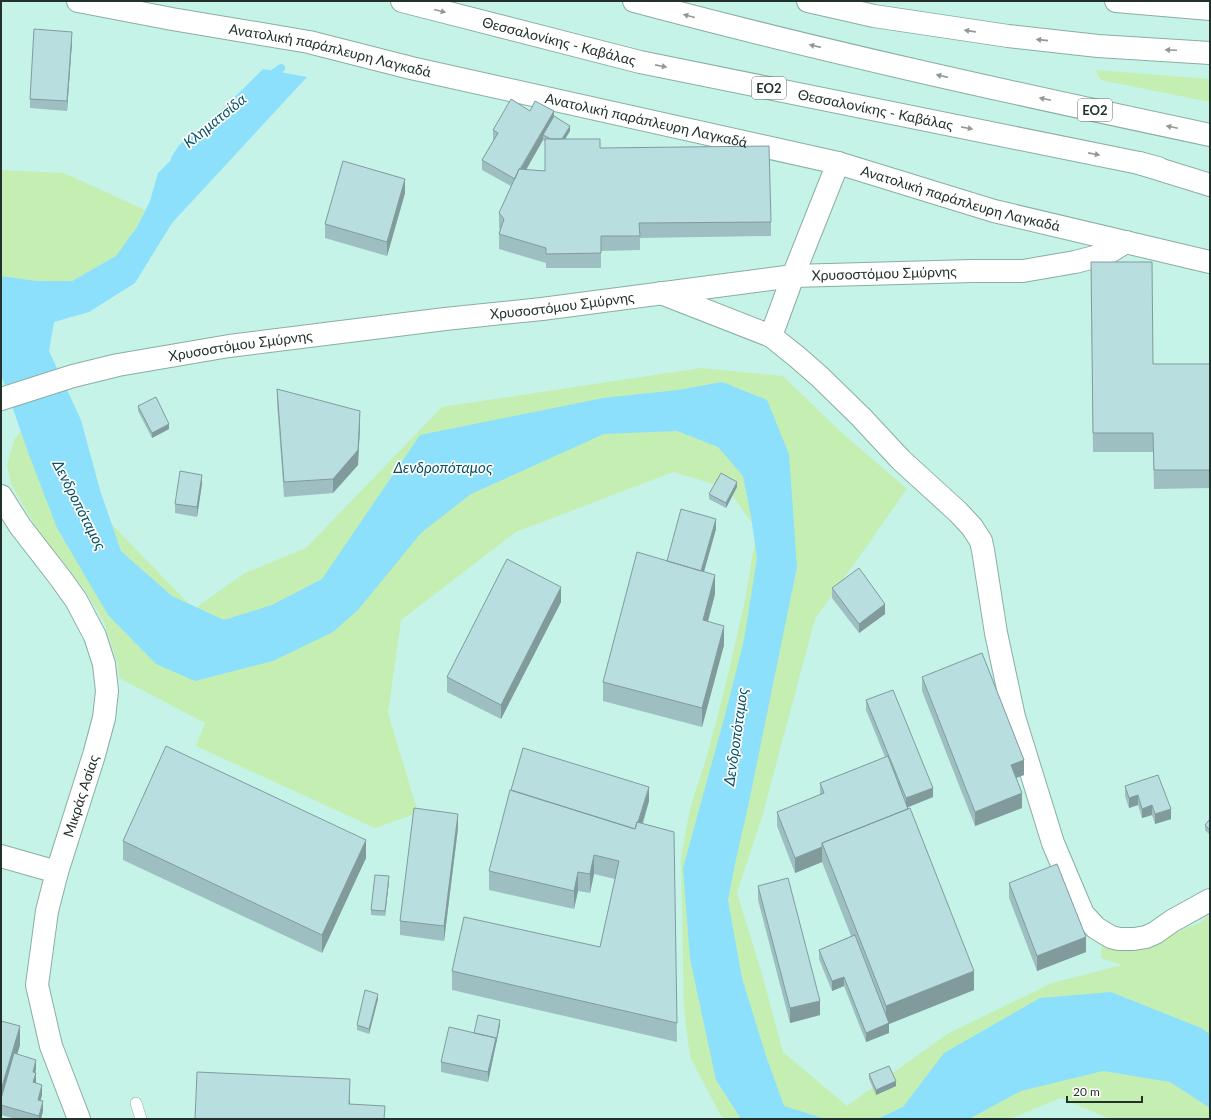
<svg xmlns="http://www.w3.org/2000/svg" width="1211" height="1120" font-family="Lato,sans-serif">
<rect width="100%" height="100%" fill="#d8fdf4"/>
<!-- built -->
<path fill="#c5f3e8" d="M1,1H1210V1119H1Z"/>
<!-- green -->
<path fill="#c5eeb3" d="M1095,70L1210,79V102L1101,80Z
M1,170L64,173L145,210L137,227L116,256L72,281H37L1,276Z
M701,368L783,376L839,430L907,489L815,619L762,817L737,893L762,974L783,1052L847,1106L947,1034L1052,983L1122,965L1101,958L1102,943L1148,944L1199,923L1210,915V1119H1110L1061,1098L1010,1119H726L721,1116L690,1057L684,1009L681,858L690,808L707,756L726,683L744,605L757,530L727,488L673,472L516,532L401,620L388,713L418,813L375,828L196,746L205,723L119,678L118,665L104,622L83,587L41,536L11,484L7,465L14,440L21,431L194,609L245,573L306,548L442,407Z"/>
<!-- water -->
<path fill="#8ce0fc" d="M263,69L307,77L172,223L135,283L89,312L54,322L49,351L81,420L100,490L121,551L172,596L224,620L272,605L322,579L420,435L603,398L678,390L722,382L767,400L789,454L797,567L749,802L735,864L728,900L742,978L766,1056L784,1106L826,1119H741L716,1080L690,959L683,868L725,715L744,640L757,558L751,516L743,476L718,447L677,431L604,434L471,494L421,533L358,610L333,632L273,661L195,681L156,664L108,615L57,528L29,455L1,374V276L37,281H72L116,256L137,227L150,201L158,173Z
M1111,992L1201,1028L1210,1034V1108L1170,1082L1103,1071L1021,1091L969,1119H877L903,1107L944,1053L1040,998Z"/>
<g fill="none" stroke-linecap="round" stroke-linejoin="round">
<!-- stream -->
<path stroke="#8ce0fc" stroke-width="8" d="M268,78L281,68
M175,159L182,148L198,134"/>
<defs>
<path id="service" d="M136,1103L141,1119"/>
<g id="minor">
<path d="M661,293L771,336L796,356L819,376L861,417L901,460L958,512L972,527L981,541L983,550L996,633L1014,717L1053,843L1083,914L1096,928L1111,937L1119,939H1134L1146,937L1155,933L1172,921L1210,900"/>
<path d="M771,336L793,276L838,163"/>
<path id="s1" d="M1,399L73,376L118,365L229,346L445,319L542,309L793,276L972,271H1023L1075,262L1106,254L1126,242"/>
<path d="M1,496L20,526L61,579L76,600L95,636L104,664L107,691L104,718L94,755L57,872L47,911L37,985L51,1046L79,1119"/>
<path d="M1,856L57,872"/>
</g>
<g id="tertiary">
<path id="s2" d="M78,1L172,19L309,42L411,68L838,163L994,211L1210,262"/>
<path d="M1116,1L1210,9"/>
</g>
<g id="trunk">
<path id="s3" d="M402,1L640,62L1139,163L1158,168"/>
<path d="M634,1C824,52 1017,94 1210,135"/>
</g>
<path id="motorway" d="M808,1L874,16L1008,36L1098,46L1210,53
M1139,163L1210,185"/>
</defs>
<!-- service casing -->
<use href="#service" stroke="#8aada4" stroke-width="12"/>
<!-- minor casing -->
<use href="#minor" stroke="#8aada4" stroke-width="24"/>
<!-- tertiary casing -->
<use href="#tertiary" stroke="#8aada4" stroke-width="24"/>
<!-- trunk casing -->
<use href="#trunk" stroke="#8aada4" stroke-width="24"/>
<!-- motorway casing -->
<use href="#motorway" stroke="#8aada4" stroke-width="24"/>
<!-- service -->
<use href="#service" stroke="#fff" stroke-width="11"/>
<!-- minor -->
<use href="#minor" stroke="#fff" stroke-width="22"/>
<!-- tertiary -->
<use href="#tertiary" stroke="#fff" stroke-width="22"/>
<!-- trunk -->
<use href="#trunk" stroke="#fff" stroke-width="22"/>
<!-- motorway -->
<use href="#motorway" stroke="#fff" stroke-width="22"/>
</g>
<!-- wall -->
<path fill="#9ebfc1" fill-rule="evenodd" d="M72,42L67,111L30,108V99Z
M554,116L570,131L565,139L600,148L771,222V236L640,238V250L601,251V268H546V263L499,249V234L500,229L499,228V213L511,186L482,170V160L493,141V130ZM543,140L545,141V171L526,170Z
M405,193L387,256L325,238V224Z
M1091,262L1153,364H1210V488L1154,489L1153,452H1093Z
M277,389L360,426L358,465L333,493L284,497L277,403Z
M138,406L169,429L152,438L138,411Z
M202,484L197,517L175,513V504Z
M737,487L726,508L709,499V494Z
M716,529L704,572L715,594L708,622L724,645L702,727L603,701V682L667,561Z
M832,588L885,614L859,633L832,598Z
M561,602L501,719L447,692V677Z
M922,677L1024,775L1016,778L1022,808L975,826L922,691Z
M866,700L933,797L908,807L974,990L889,1024V1033L866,1042L844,986L832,991L819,959V950L851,936L822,862L795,873L777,826V812L820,795V783L885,757L866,710Z
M1125,786L1171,819L1155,824L1152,815L1142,818L1138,805L1129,808L1125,796Z
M649,801L643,824L674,832L677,1042L452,990V971L600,947L615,879L594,874L590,893L578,891L574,909L489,890V871Z
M1210,819V835L1205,830V825Z
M458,828L444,941L400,935V921Z
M123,841L366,858L322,953L123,860Z
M389,881L385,916L371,915V910Z
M1009,883L1086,952L1037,971L1009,898Z
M758,886L820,1015L790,1023L758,900Z
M378,999L369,1034L357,1030V1025Z
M1,1021L20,1045L17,1054L36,1069L35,1073L36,1083L42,1095L40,1100L43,1111L41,1119H16L1,1115Z
M500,1025L488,1082L441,1072V1062L474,1033Z
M869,1074L896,1086L876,1095L869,1079Z"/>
<!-- shaded-wall -->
<path fill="#819b9d" d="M72,32V42L67,111V101Z
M554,111V121L543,135V140L515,189V179Z
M570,126V131L559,149V144Z
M405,179V193L387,256V242Z
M360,411V426L358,465L333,493V479Z
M169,424V429L152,438V433Z
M202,475V484L197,517V507Z
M737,482V487L726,508V503Z
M716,519V529L699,589V579Z
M715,575V594L703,639V620Z
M561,587V602L501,719V705Z
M885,604V614L859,633V624Z
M724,626V645L702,727V708Z
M1024,760V775L1011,780V765Z
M649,787V801L635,847V833Z
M933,788V797L906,808V798Z
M1022,793V808L975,826V812Z
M1138,795V805L1129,808V798Z
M1152,805V815L1142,818V809Z
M1171,809V819L1155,824V814Z
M458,814V828L444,941V926Z
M366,840V858L322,953V935Z
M822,847V862L795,873V858Z
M594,855V874L590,893V874Z
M578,872V891L574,909V891Z
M389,876V881L385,916V911Z
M1086,937V952L1037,971V956Z
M974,971V990L889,1024V1033L866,1042V1033L886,1024V1006Z
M844,977V986L832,991V981Z
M378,994V999L369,1034V1029Z
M820,1001V1015L790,1023V1008Z
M500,1020V1025L488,1082V1072L496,1038Z
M20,1026V1045L2,1105H1V1090Z
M36,1060V1069L33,1082V1072Z
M36,1073V1083L33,1082Z
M350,1079V1098L349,1119V1104Z
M896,1081V1086L876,1095V1090Z
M42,1085V1095L38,1110V1100Z
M43,1101V1111L41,1119H39V1116Z"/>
<!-- building -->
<path fill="#b8dee0" stroke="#819b9d" d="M34,29L72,32L67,101L30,99Z
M511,99L530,111L535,101L554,111L520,169H519L515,179L482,160L498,133L493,130Z
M554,116L570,126L562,139H551L543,135Z
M545,139H600V148L769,146L771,222L639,223L640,236H601V253L546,254V248L499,234L504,219L499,213L519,169L545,171Z
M343,161L405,179L387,242L325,224Z
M1091,262H1152L1153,364H1210V470H1154L1153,433H1093Z
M277,389L360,411L358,450L333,479L284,482Z
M156,397L169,424L152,433L138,406Z
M180,471L202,475L197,507L175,504Z
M721,473L737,482L726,503L709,494Z
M681,509L716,519L701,571L667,561Z
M637,552L715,575L703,620L724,626L702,708L603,682Z
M507,559L561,587L501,705L447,677Z
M859,568L885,604L859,624L832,588Z
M982,653L1024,760L1011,765L1022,793L975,812L922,677Z
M893,690L933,788L906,798L866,700Z
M166,746L366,840L322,935L123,841Z
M523,748L649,787L638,822H637L635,829L511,790Z
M888,756L908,809L822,843V847L795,858L777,812L824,793L820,783Z
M1158,775L1171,809L1155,814L1152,805L1142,809L1138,795L1129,798L1125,786Z
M510,790L635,829L637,822L674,832L677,1023L452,971L464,917L600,947L619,861L594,855L590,874L578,872L574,891L489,871Z
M414,808L458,814L444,926L400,921Z
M910,808L974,971L886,1006L822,843Z
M1210,819V830L1205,825Z
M1057,864L1086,937L1037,956L1009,883Z
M375,875L389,876L385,911L371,910Z
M788,878L820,1001L790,1008L758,886Z
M855,935L889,1023L866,1033L844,977L832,981L819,950Z
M365,990L378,994L369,1029L357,1025Z
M478,1015L500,1020L496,1042V1038L474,1033Z
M1,1021L20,1026L1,1090Z
M449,1027L496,1038L488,1072L441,1062Z
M14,1053L36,1060L33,1072L36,1073L33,1082L42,1085L38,1100L43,1101L39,1116L1,1105V1099Z
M889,1066L896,1081L876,1090L869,1074Z
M197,1072L350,1079L349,1104L385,1106L384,1119H195Z"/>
<!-- one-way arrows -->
<defs><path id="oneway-solid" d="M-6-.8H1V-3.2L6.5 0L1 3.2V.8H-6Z"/></defs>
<g fill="#919896">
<use href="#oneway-solid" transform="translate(440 11) rotate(14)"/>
<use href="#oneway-solid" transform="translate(689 16) rotate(-165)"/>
<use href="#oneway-solid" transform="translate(970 31) rotate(-172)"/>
<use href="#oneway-solid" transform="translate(1042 40) rotate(-174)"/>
<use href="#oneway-solid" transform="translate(815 46) rotate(-167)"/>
<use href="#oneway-solid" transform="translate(1171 50) rotate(-177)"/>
<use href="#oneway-solid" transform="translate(661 66) rotate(11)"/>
<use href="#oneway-solid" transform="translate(942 76) rotate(-167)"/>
<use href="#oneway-solid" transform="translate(1045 99) rotate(-168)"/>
<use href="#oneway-solid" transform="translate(1172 127) rotate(-168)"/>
<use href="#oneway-solid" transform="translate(967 128) rotate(11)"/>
<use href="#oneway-solid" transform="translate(1094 154) rotate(11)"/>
</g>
<g text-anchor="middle" stroke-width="3.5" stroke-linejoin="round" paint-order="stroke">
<!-- shield labels -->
<g fill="#fff" stroke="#656f6c" stroke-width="1">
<rect x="752" y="77" width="34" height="22" rx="3"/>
<rect x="1078" y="99" width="34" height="22" rx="3"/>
</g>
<g font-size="13" font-weight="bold" fill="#23312d">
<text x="769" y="93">ΕΟ2</text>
<text x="1095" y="115">ΕΟ2</text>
</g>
<!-- street labels -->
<g font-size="14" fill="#23312d" stroke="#fff">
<text dy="5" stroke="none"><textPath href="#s3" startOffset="162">Θεσσαλονίκης - Καβάλας</textPath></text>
<text dy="5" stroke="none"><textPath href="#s2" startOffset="257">Ανατολική παράπλευρη Λαγκαδά</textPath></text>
<text dy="5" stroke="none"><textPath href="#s3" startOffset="486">Θεσσαλονίκης - Καβάλας</textPath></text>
<text dy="5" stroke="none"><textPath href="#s2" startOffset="581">Ανατολική παράπλευρη Λαγκαδά</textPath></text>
<text dy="5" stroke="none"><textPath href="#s2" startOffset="905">Ανατολική παράπλευρη Λαγκαδά</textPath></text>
<text dy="5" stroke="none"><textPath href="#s1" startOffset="894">Χρυσοστόμου Σμύρνης</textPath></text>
<text dy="5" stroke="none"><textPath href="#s1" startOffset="570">Χρυσοστόμου Σμύρνης</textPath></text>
<text dy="5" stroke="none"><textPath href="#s1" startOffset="246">Χρυσοστόμου Σμύρνης</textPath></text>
<text transform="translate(81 796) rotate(-72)" y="5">Μικράς Ασίας</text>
</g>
<!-- water labels -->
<g font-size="15" font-style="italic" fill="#065164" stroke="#fff">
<text transform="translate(215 121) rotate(-39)" y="5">Κληματσίδα</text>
<text x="443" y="473">Δενδροπόταμος</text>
<text transform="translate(79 505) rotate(63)" y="5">Δενδροπόταμος</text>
<text transform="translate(736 737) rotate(-82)" y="5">Δενδροπόταμος</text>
</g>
</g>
<!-- border -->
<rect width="1211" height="1120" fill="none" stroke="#23312d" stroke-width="4"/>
<!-- scale -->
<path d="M1067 1096v6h75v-6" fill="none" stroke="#23312d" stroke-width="2"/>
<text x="1073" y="1096" font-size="12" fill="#23312d" stroke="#ffffff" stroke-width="3" paint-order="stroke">20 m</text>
</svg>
